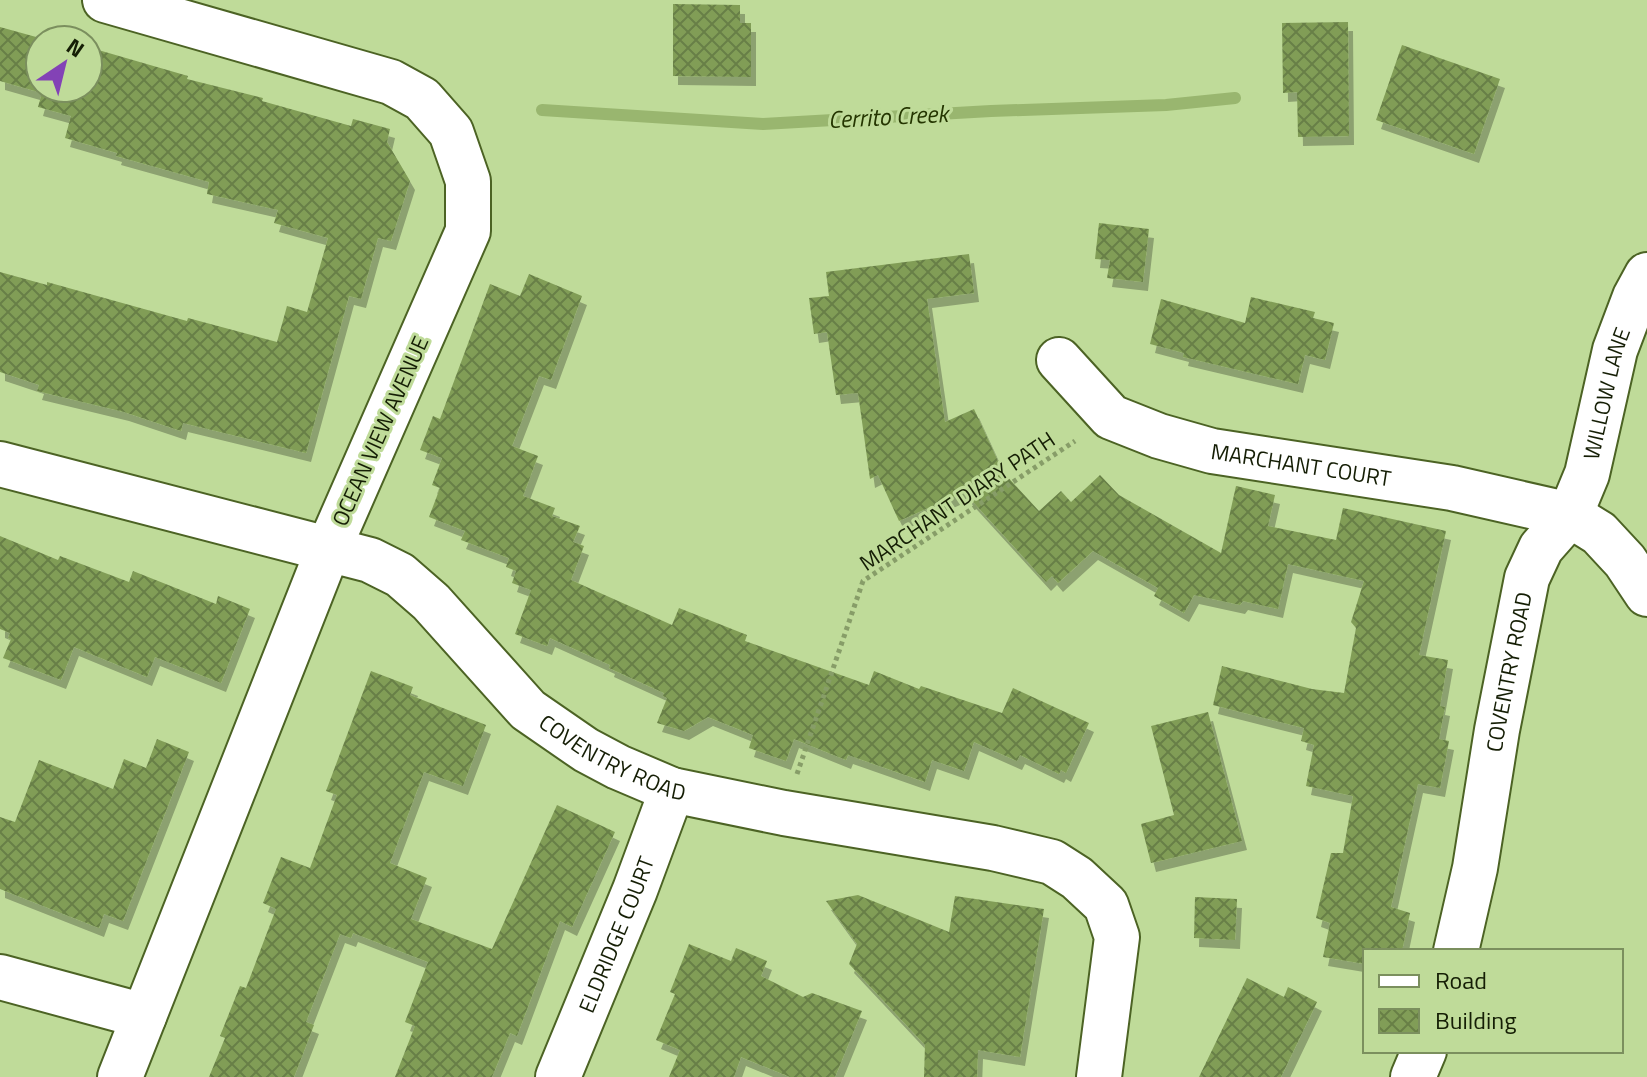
<svg xmlns="http://www.w3.org/2000/svg" width="1647" height="1077" font-family="'Titillium Web',sans-serif">
<defs>
<pattern id="building-cross-hatch" width="8" height="8" patternUnits="userSpaceOnUse" patternTransform="scale(2)"><rect width="8" height="8" fill="#819d57"/><path d="M0 0l8 8M0 8l8-8" fill="none" stroke="#687f46"/></pattern>
<filter id="shadow"><feDropShadow dx="5" dy="9" stdDeviation="0" flood-color="#0004"/></filter>
</defs>
<rect width="100%" height="100%" fill="#bfdb99"/>
<g fill="none" stroke-linecap="round" stroke-linejoin="round">
<!-- stream -->
<path stroke="#99b66f" stroke-width="12" d="M542,110L763,124L991,111L1166,105L1235,98"/>
</g>
<!-- building -->
<path fill="url(#building-cross-hatch)" filter="url(#shadow)" d="M673,4L740,5V23H751V77L673,76Z
M1348,22L1349,136L1298,137L1297,92L1283,93L1282,23Z
M0,27L47,40H40V88H88V47L188,76L187,79L263,98L262,101L351,126L353,119L390,129L387,142L410,181L391,241L378,238L361,299L349,296L306,453L183,423L181,431L124,412L37,391L39,385L0,372V272L47,285V282L187,321L188,318L277,342L287,306L307,312L328,238L274,223L278,210L207,194L209,182L116,156L117,153L65,138L71,116L38,107L42,93L0,81Z
M1402,45L1500,79L1474,154L1376,120Z
M1099,223L1149,229L1143,282L1107,278L1110,260L1095,259Z
M969,254L974,293L927,299L945,422L974,409L1003,472L1039,511L1061,491L1071,502L1100,475L1119,495L1221,553L1236,486L1275,495L1268,526L1336,540L1343,508L1446,531L1419,655L1448,660L1440,706L1445,707L1439,739L1449,741L1440,788L1418,784L1391,907L1410,913L1402,951H1365V964L1323,957L1330,923L1316,918L1331,853H1343L1353,796L1306,786L1314,745L1301,741L1304,728L1213,705L1222,666L1312,689L1344,693L1356,628L1351,622L1364,581L1288,564L1278,609L1243,601L1240,605L1194,595L1184,613L1154,596L1158,588L1093,551L1058,583L1052,576L1046,582L964,492L899,521L878,475L870,479L858,393L836,395L827,332L814,334L809,298L829,296L826,272Z
M529,274L582,296L551,380L539,376L512,446L538,456L523,496L555,508L552,516L580,526L573,542L584,546L571,580L672,625L679,608L747,635L745,641L869,685L874,671L919,689L921,686L1002,713L1013,688L1089,723L1066,773L1061,770L1059,774L1020,755L1017,761L974,742L964,771L932,760L925,782L848,755L846,760L794,739L786,761L749,748L753,735L708,717L684,731L657,723L667,698L663,696L664,693L609,668L610,665L550,638L547,646L515,634L531,590L512,583L516,571L506,567L509,558L461,540L465,531L429,517L440,488L432,485L442,458L420,450L433,416L440,419L490,284L520,296Z
M1251,297L1315,312L1313,318L1334,323L1325,360L1305,355L1298,384L1183,357L1184,353L1150,344L1161,299L1245,323Z
M0,536L58,560L60,556L129,582L133,571L216,604L218,596L250,609L221,683L155,657L147,677L74,647L61,680L3,658L11,639L8,638L10,633L0,629Z
M371,671L413,687L410,695L486,725L463,786L424,772L390,863L427,878L411,919L492,949L557,805L615,832L572,927L560,921L517,1036L510,1033L492,1077H395L415,1026L405,1022L428,962L353,933L351,938L340,934L306,1022L314,1025L294,1077H209L225,1038L220,1036L240,986L246,988L276,909L263,903L281,857L310,868L337,795L326,791Z
M1208,712L1242,841L1151,863L1141,824L1174,815L1151,726Z
M157,739L189,752L123,921L104,914L99,928L0,889V817L15,822L39,760L113,789L124,759L146,768Z
M858,895L949,932L955,896L1044,909L1020,1057L978,1050L977,1077H924L925,1045L849,964L857,944L826,901Z
M1195,897L1237,899L1235,940L1194,938Z
M689,944L731,961L736,948L767,961L761,976L803,997L812,993L862,1011L835,1077H790L741,1057L734,1077H669L680,1050L656,1040L675,994L670,992Z
M1247,978L1284,997L1288,987L1317,1002L1281,1077H1199Z"/>
<g fill="none" stroke-linecap="round" stroke-linejoin="round">
<defs>
<g id="minor">
<path d="M105,0L391,82L422,99L451,132L468,181V231L328,550L120,1077"/>
<path id="s1" d="M1059,360L1111,417L1159,436L1212,451L1452,488L1570,515L1599,533L1625,561L1647,594"/>
<path id="s2" d="M0,464L370,560L400,575L431,602L528,710L586,750L618,767L672,790L784,813L993,848L1052,862L1077,878L1106,905L1117,937L1099,1077"/>
<path id="s3" d="M1456,951L1475,868L1497,730L1527,578L1541,548L1570,515L1587,474L1615,350L1635,297L1647,275"/>
<path d="M0,977L144,1016"/>
<path id="s4" d="M558,1077L635,890L672,790"/>
<path d="M1413,1077L1424,1051"/>
</g>
</defs>
<!-- minor casing -->
<use href="#minor" stroke="#4c6324" stroke-width="48"/>
<!-- path -->
<path stroke="#879d68" stroke-width="5" stroke-dasharray="4 4" stroke-linecap="butt" d="M797,774L863,581L1075,441"/>
<!-- minor -->
<use href="#minor" stroke="#fff" stroke-width="44"/>
</g>
<g text-anchor="middle" stroke-width="6" stroke-linejoin="round" paint-order="stroke">
<!-- street labels -->
<g font-size="22" fill="#151e05" stroke="#bfdb99">
<text dy="8" stroke="none"><textPath href="#s3" startOffset="584">WILLOW LANE</textPath></text>
<text transform="translate(380 431) rotate(-66)" y="8">OCEAN VIEW AVENUE</text>
<text dy="8" stroke="none"><textPath href="#s1" startOffset="274">MARCHANT COURT</textPath></text>
<text transform="translate(957 501) rotate(-34)" y="8">MARCHANT DIARY PATH</text>
<text dy="8" stroke="none"><textPath href="#s3" startOffset="284">COVENTRY ROAD</textPath></text>
<text dy="8" stroke="none"><textPath href="#s2" startOffset="700">COVENTRY ROAD</textPath></text>
<text dy="8" stroke="none"><textPath href="#s4" startOffset="154">ELDRIDGE COURT</textPath></text>
</g>
<!-- water labels -->
<g font-size="24" font-style="italic" fill="#243500" stroke="#bfdb99">
<text transform="translate(888 117) rotate(-3)" y="8">Cerrito Creek</text>
</g>
</g>
<!-- legend -->
<rect x="1363" y="949" width="260" height="104" fill="#bfdb99" stroke="#7b8f5e" stroke-width="2"/>
<rect x="1379" y="975" width="40" height="12" fill="#ffffff" stroke="#7b8f5e" stroke-width="2"/>
<text x="1435" y="989" font-size="24" fill="#151e05">Road</text>
<rect x="1379" y="1009" width="40" height="24" fill="url(#building-cross-hatch)" stroke="#7b8f5e" stroke-width="2"/>
<text x="1435" y="1029" font-size="24" fill="#151e05">Building</text>
<!-- north arrow -->
<g transform="translate(64 64) rotate(35)"><circle r="38" fill="#bfdb99" stroke="#7b8f5e" stroke-width="2"/>
<path d="M0-6L14 30L0 20L-14 30Z" fill="#8342b6"/>
<text y="-12" font-size="22" font-weight="bold" text-anchor="middle" fill="#151e05">N</text>
</g>
</svg>
